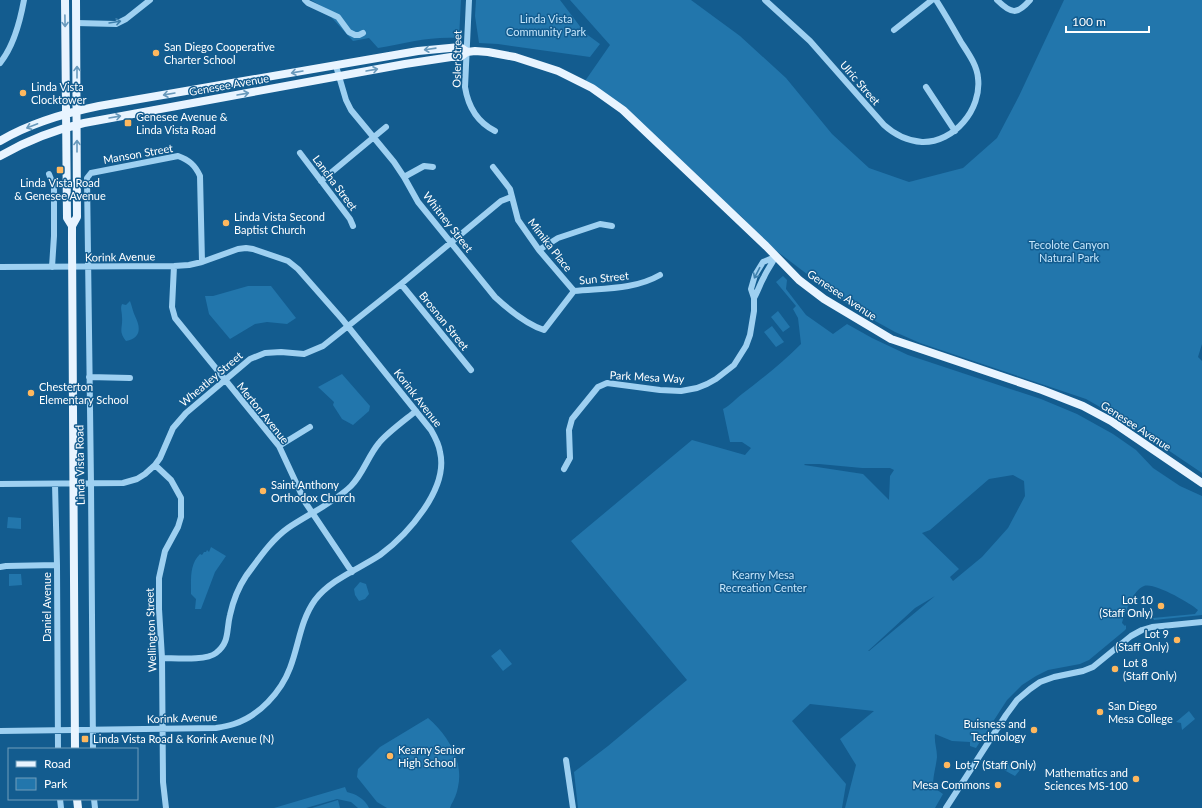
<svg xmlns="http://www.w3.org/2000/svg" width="1202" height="808" font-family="Lato,sans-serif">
<rect width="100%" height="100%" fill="#135c8f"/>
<!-- green -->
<path fill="#2276ac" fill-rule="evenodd" d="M311,0H461L459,38C431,36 405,43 378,48L369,38L353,41L332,18L328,10Z
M476,0H560L585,33L600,44L590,57L498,44L479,43L475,16Z
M570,0H691L740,36L786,78L832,134L869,168L909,182L963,168L997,138L1019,96L1064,0H1202V344L1198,357L1202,361V473L1128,423L1086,399L920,343L895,332L868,317L840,299L762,240L742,217L585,81L610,45Z
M783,276L787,280L786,289L806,315L833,334L847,324L872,338L908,355L1041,399L1077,414L1113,434L1136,450L1153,468L1180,486L1202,496V615L1154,620L1153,618L1195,614L1198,610C1190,603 1154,582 1144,586C1133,590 1125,613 1122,623L1125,626L1126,625V629L1124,631L1089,660L1080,664L1048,670L1036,676L1022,685L1007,700L976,748L970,746V742L952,741L935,734C934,742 937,749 937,757C936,767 933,775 933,787L943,794L935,808H845L856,765L840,739L874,711L810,704L792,721L846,784L842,808H578L574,772L608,746L687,680L571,541L692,440L745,455L751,448L742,442H730L723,409C731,405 735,399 742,394C763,378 783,362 801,344L798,318L793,309L796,306L776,282ZM805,464H819L862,468H890L894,470L890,476L889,500L863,474L804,465ZM1013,475L1024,481L1025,496L1008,528L982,557L953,581L950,577L959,569L922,533L930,530L989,479ZM935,596L869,651H868L915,608Z
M248,286H271L296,318L287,324L267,322L255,324L230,339L209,314L205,296H213Z
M130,301C132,306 133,312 135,316C141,328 141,338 126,341C118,331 123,328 122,317C122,311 120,309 122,304L126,305Z
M778,311L790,327L783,332L771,317Z
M772,326L784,342L776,347L764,332Z
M342,374L370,406L369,411L353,425L342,419L333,405L334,402L318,387Z
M8,517L21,518V529L7,528Z
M211,547L226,556L215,572L201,609H195L196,599L191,594V591C191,577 190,564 200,554L202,555L204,552H206L207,550L209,552Z
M9,574H21L22,585L9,586Z
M360,582L366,584L369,594L365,599L359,601L355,595L354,589Z
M500,649L512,664L503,671L491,656Z
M1189,711L1195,719L1182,730L1181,723L1176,722Z
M428,718C447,734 464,761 458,787C457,793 454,800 451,805L450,808H387L377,802L357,777L358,769L380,747Z
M1009,763L1020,770L1015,776L1004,770Z
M345,787L347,792C356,794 365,799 369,808H358L351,802L337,799L306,808H274Z
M338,800L340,808H312Z"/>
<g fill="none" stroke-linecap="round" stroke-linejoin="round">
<!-- minor -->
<path stroke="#9ed0f1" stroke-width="6" d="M305,0L308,3L338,17L349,32L355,35H359L363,33
M469,0L465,87C468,106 477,122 495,131
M765,0L810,41L884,125C895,135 907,141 922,142C954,143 982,109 978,78C977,65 968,53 961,42C953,28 945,14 936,0
M997,0C1011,14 1017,15 1030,0
M76,23L116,24L126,19L150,0
M894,30L932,0
M0,63C14,46 20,22 24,0
M336,66L346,100L351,110L394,162L404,177L418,202L495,297C509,310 526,324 544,330L574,291C603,288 634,290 660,275
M926,87L955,131
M300,153L350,219L353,226
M493,167L510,189L518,220L539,250L574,291
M49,174L54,187V236L52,267
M404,177L424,166L433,167
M321,181L386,127
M539,250L558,238L600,224L612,226
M174,266L172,307L175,318L279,446L305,502L352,572
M0,267L174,266L189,265L202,262L238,249L246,248L253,249L288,261L298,269L342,319L431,430C435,437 439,444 440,452C449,489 407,535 380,555C359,569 331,579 315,600C300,621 299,645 290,668C281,692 259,716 234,724C228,726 222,727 216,728L0,731
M401,284L471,370
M754,298C758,291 760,284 764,277C767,270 772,264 775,257
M89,377L130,378
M279,446L310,427
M155,465L171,480L181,498V517L178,527L165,551L159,578V609L162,658L163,782L166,808
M564,469L570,458L569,430L572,419L598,387L607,383L660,390L681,391L697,388L707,384L716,379L734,365L746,346L750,335L754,311V298L751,289L755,275L763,262L775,257
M0,484L123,483L137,479L145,474L155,465L160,458L173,428L186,413L250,359L265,353L281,352L304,354L323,346L401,284L501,201L511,197
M55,484L57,565L58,749
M0,567L6,566L57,565
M162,658C175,658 206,661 216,653C230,642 226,631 230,615C233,601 238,588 246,576C258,560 271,540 288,528C307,515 335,502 351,486C363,474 368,456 379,443C387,433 405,420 416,411
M93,749L91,484L87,178L91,173L178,156C189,160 195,165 200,176L202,262
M566,760L573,808
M60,799L61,808
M94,799L95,808
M946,808L1006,715L1017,700L1030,689L1040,682L1054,677L1083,671L1093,667L1131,636L1142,630L1152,627L1202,622"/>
<!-- major -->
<path stroke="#e8f4ff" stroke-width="8" d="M65,0L67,218L72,226
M0,141C30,123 65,113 99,106L418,51L460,47L467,52
M0,156C26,141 54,130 84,123L405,64L451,57H460L467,52L475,51L488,52L515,57L558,71L592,88L623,110L766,246L799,280L824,299L891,339L1042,390L1083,406L1111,421L1202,483
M75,749L72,239V226L77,217L76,0
M77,799L78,808"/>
</g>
<!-- one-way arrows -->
<defs><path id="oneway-shaft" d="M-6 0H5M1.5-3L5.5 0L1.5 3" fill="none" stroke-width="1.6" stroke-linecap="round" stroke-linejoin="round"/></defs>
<g stroke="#6899bc">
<use href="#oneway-shaft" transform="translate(65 21) rotate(89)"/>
<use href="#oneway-shaft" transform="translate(430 49) rotate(172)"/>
<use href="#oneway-shaft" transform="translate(372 70) rotate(-10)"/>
<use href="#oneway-shaft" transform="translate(77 72) rotate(-90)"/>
<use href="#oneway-shaft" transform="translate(297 72) rotate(170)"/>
<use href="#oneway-shaft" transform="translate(169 94) rotate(170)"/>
<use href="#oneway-shaft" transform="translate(243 94) rotate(-10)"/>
<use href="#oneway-shaft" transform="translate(115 117) rotate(-10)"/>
<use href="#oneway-shaft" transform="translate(32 126) rotate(159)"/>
<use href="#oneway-shaft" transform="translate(77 146) rotate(-90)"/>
</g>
<g stroke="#3d7fac">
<use href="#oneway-shaft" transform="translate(115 22) rotate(-9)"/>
<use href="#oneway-shaft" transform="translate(757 273) rotate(117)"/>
</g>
<!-- markers -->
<g fill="#ffb85e" stroke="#135c8f" stroke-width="1.5">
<circle cx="156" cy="53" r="4"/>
<circle cx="23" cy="93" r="4"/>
<rect x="124" y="119" width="8" height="8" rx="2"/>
<rect x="56" y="166" width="8" height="8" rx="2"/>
<circle cx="226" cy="223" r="4"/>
<circle cx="31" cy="393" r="4"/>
<circle cx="263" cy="491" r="4"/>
<circle cx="1161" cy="606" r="4"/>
<circle cx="1177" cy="640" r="4"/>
<circle cx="1115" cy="669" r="4"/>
<circle cx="1100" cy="712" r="4"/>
<circle cx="1034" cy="730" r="4"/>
<rect x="81" y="735" width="8" height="8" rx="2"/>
<circle cx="390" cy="756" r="4"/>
<circle cx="947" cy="765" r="4"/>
<circle cx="1136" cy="779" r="4"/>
<circle cx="998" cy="785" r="4"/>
</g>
<g text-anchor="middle" stroke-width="3" stroke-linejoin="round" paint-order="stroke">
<!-- park labels -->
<g font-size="11" fill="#c5e6fc" stroke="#135c8f">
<text x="546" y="23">Linda Vista<tspan x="546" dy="13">Community Park</tspan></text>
<text x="1069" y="249">Tecolote Canyon<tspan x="1069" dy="13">Natural Park</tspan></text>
<text x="763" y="579">Kearny Mesa<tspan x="763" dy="13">Recreation Center</tspan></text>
</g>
<!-- poi labels -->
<g font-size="11" fill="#fff" stroke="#135c8f" text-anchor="start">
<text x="164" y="51">San Diego Cooperative<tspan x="164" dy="13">Charter School</tspan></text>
<text x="31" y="91">Linda Vista<tspan x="31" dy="13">Clocktower</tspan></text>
<text x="136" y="121">Genesee Avenue &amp;<tspan x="136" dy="13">Linda Vista Road</tspan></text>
<text x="60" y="187" text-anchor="middle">Linda Vista Road<tspan x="60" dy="13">&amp; Genesee Avenue</tspan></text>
<text x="234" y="221">Linda Vista Second<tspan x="234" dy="13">Baptist Church</tspan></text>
<text x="39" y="391">Chesterton<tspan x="39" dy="13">Elementary School</tspan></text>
<text x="271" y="489">Saint Anthony<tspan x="271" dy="13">Orthodox Church</tspan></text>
<text x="1153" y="604" text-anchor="end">Lot 10<tspan x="1153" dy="13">(Staff Only)</tspan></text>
<text x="1169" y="638" text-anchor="end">Lot 9<tspan x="1169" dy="13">(Staff Only)</tspan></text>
<text x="1123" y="667">Lot 8<tspan x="1123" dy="13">(Staff Only)</tspan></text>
<text x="1108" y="710">San Diego<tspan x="1108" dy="13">Mesa College</tspan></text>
<text x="1026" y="728" text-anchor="end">Buisness and<tspan x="1026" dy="13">Technology</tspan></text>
<text x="93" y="743">Linda Vista Road &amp; Korink Avenue (N)</text>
<text x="398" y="754">Kearny Senior<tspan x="398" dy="13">High School</tspan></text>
<text x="955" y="769">Lot 7 (Staff Only)</text>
<text x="1128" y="777" text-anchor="end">Mathematics and<tspan x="1128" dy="13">Sciences MS-100</tspan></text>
<text x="990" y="789" text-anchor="end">Mesa Commons</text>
</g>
<!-- street labels -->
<g font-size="11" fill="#fff" stroke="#135c8f">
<text transform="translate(457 59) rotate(-89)" y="4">Osler Street</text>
<text transform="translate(860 83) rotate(49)" y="4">Ulric Street</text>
<text transform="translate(229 85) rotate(-10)" y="4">Genesee Avenue</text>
<text transform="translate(138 154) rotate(-10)" y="4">Manson Street</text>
<text transform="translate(335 183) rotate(53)" y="4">Lancha Street</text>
<text transform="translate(448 222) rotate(52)" y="4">Whitney Street</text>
<text transform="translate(550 245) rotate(52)" y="4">Mimika Place</text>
<text transform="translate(120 257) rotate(-1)" y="4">Korink Avenue</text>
<text transform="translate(604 278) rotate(-6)" y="4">Sun Street</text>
<text transform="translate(842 295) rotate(34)" y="4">Genesee Avenue</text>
<text transform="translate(444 321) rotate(51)" y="4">Brosnan Street</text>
<text transform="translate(647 377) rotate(3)" y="4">Park Mesa Way</text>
<text transform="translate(211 379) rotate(-40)" y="4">Wheatley Street</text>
<text transform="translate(418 398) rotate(52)" y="4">Korink Avenue</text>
<text transform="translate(263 413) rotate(51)" y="4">Merton Avenue</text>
<text transform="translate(1136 426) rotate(33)" y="4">Genesee Avenue</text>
<text transform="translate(80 465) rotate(-91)" y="4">Linda Vista Road</text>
<text transform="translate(47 607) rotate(-90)" y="4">Daniel Avenue</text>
<text transform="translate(151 630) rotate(-92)" y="4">Wellington Street</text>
<text transform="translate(182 718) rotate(-2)" y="4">Korink Avenue</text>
</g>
</g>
<!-- legend -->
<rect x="8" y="748" width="130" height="52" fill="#135c8f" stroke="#719dbc"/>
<rect x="16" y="761" width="20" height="6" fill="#e8f4ff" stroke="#719dbc"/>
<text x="44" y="768" font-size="12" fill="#ffffff">Road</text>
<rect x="16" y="778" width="20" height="12" fill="#2276ac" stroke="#719dbc"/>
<text x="44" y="788" font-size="12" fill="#ffffff">Park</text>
<!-- scale -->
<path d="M1066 26v6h83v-6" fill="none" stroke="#ffffff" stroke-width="2"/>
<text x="1072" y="26" font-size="12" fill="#ffffff" stroke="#135c8f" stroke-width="3" paint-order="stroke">100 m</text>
</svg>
